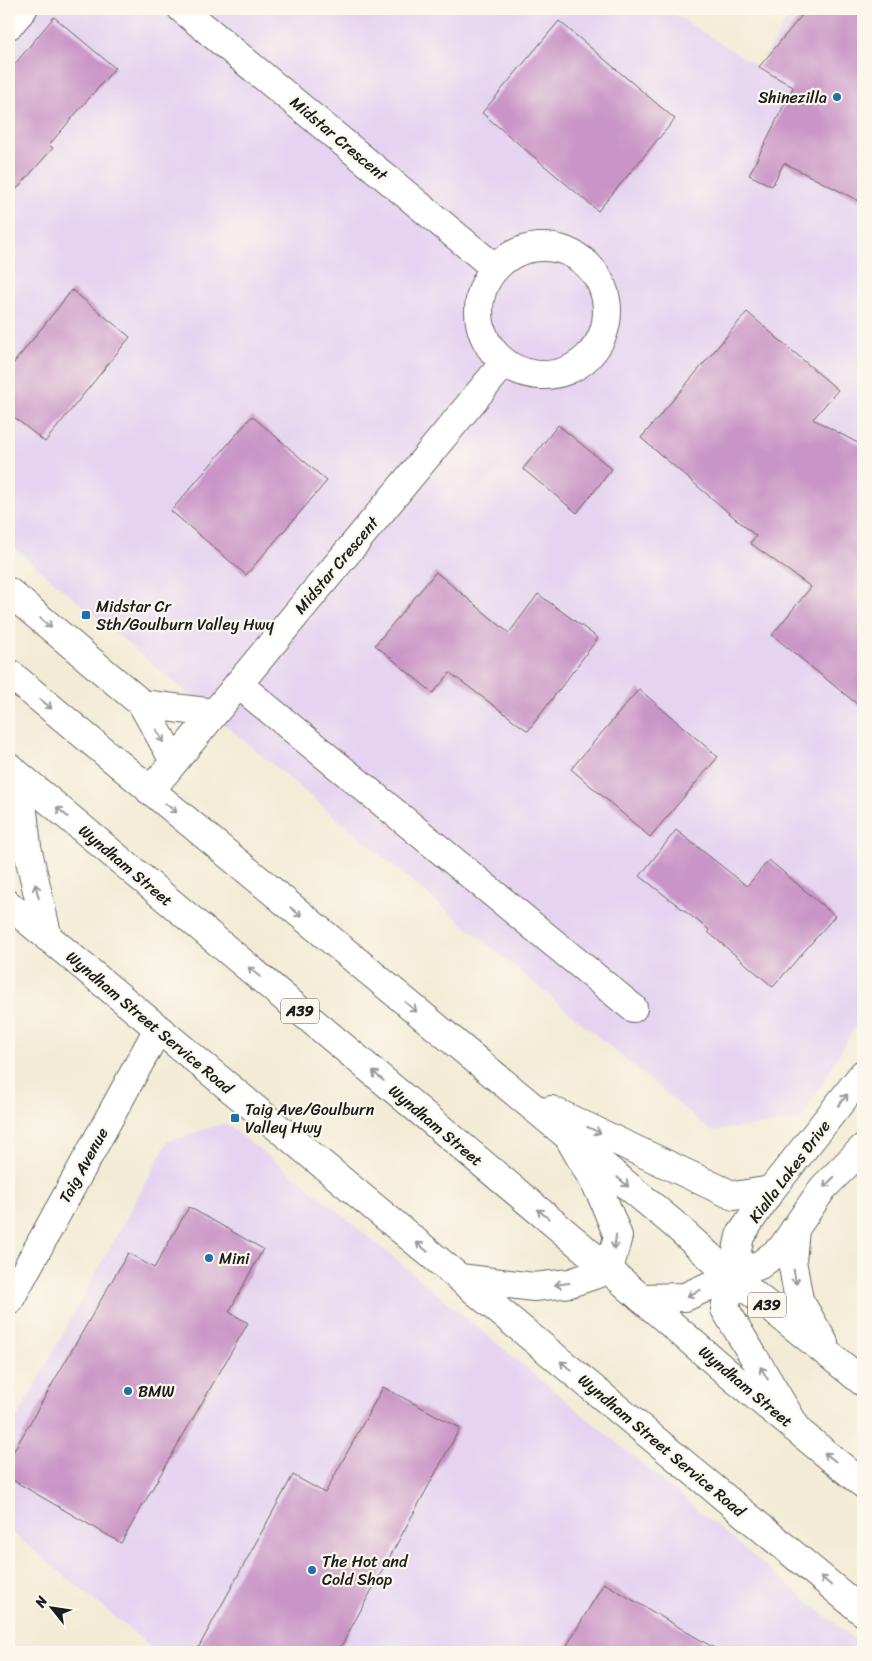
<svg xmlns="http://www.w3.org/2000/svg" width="872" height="1661" font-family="Sriracha,sans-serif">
<rect width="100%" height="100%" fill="#fbf7ec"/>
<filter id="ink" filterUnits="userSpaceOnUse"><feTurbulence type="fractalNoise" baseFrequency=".02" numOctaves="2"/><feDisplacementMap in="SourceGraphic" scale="10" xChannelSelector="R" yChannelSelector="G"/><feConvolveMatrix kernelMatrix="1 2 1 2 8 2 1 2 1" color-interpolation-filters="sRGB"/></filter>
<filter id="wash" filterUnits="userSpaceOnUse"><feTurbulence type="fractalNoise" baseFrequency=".0096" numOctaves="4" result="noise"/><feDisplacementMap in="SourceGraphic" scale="20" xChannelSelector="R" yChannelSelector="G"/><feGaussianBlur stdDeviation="1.12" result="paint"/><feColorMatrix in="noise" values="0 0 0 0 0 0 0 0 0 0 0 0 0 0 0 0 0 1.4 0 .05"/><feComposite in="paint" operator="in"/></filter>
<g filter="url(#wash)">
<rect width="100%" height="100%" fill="#f2ecd6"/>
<!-- built -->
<path fill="#e5d3f1" d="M9,9H666L759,67L793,9H863V1013L801,1120L711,1131L9,544Z
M225,1123L306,1185L863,1647V1652H157L9,1530V1433L168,1141Z"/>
<g id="blocks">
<!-- building -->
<path fill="#c994c6" d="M807,9H863V203L784,163L772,186L749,175L793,87L759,67Z
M54,17L115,68L49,145L53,148L9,198V71Z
M559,21L675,119L598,211L482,113Z
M72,290L130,337L45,442L9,413V369Z
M747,312L838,390L813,419L863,446V709L772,635L811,587L750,543L756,536L641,438Z
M252,416L327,481L246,575L171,511Z
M558,425L612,469L577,513L523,469Z
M436,572L509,633L538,594L598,638L528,731L450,673L433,693L375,645Z
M639,689L718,757L650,837L571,769Z
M676,830L747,886L769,860L835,916L773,987L708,932L709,930L640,876Z
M189,1207L263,1249L229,1312L248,1323L121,1543L9,1478V1459L128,1253L154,1268Z
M383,1387L460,1428L338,1652H196L293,1475L325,1493Z
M604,1583L721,1652H563Z"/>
</g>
</g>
<g filter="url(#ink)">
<use href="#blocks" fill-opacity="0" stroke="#67655d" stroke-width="1"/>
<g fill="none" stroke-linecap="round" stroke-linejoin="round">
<defs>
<path id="minor" d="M182,9L495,268
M9,25L23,9
M479 311a64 64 0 1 1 128 0a64 64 0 1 1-128 0Z
M9,592L142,704L174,761
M238,684L633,1008
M142,704L214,713
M19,776L27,847L48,938
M150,791L504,363
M9,905L863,1612
M460,1278L534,1287L570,1283L609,1270L618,1236L601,1194L569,1138
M641,1298L685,1297L731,1276L760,1265L782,1248L823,1188L863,1148
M9,1301L158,1029
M796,1427L725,1309L740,1236L771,1190L863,1074"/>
<path id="highway" d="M9,673L674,1224L731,1276L863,1382
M9,767L581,1246L730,1375L863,1484
M551,1110L734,1196L771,1190
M795,1229L792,1261L799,1300L824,1343"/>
</defs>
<!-- minor casing -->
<use href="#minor" stroke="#67655d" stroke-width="30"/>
<!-- highway casing -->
<use href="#highway" stroke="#67655d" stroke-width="30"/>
<!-- minor -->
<use href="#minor" stroke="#fff" stroke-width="28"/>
<!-- highway -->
<use href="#highway" stroke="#fff" stroke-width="28"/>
</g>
<!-- one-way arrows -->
<defs><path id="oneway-shaft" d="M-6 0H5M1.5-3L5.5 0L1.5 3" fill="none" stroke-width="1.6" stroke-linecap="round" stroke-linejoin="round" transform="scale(1.25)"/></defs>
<g stroke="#999">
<use href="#oneway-shaft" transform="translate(46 623) rotate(40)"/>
<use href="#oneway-shaft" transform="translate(46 704) rotate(40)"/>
<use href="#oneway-shaft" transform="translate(160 736) rotate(61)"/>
<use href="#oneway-shaft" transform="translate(171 808) rotate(39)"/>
<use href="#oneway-shaft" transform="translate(62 812) rotate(-140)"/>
<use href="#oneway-shaft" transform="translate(37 891) rotate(-104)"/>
<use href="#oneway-shaft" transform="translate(296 912) rotate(39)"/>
<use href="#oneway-shaft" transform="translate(254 972) rotate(-140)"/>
<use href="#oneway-shaft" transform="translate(411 1007) rotate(40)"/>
<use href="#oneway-shaft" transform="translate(378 1076) rotate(-140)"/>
<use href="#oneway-shaft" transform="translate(843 1100) rotate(-52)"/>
<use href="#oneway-shaft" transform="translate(594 1130) rotate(25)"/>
<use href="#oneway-shaft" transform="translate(623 1182) rotate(40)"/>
<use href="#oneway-shaft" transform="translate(829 1182) rotate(135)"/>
<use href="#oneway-shaft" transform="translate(543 1214) rotate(-140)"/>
<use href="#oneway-shaft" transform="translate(615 1242) rotate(99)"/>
<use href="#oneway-shaft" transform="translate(422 1247) rotate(-140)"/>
<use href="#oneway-shaft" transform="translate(795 1277) rotate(80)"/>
<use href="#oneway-shaft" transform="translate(562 1284) rotate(173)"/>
<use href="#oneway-shaft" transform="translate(694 1293) rotate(155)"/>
<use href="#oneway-shaft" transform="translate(566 1366) rotate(-140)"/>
<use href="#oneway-shaft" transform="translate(764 1373) rotate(-121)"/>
<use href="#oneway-shaft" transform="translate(830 1457) rotate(-141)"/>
<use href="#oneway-shaft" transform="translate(826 1581) rotate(-140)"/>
</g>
</g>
<!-- markers -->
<g fill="#1f6fb2" stroke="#fbf7ec" stroke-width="2">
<circle cx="837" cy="97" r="5"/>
<rect x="81" y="610" width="10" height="10" rx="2.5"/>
<rect x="230" y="1113" width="10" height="10" rx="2.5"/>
<circle cx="209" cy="1258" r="5"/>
<circle cx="128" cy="1391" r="5"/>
<circle cx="312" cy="1570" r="5"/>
</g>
<g text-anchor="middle" stroke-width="4.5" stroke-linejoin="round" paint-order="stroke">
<!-- shield labels -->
<g fill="#fbf7ec" stroke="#5f5e5a" stroke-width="1">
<rect x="281" y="998.5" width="38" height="25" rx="4"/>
<rect x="748" y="1292.5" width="38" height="25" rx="4"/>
</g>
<g font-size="15" font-weight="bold" fill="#1c1c1c">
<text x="300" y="1016">A39</text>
<text x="767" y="1310">A39</text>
</g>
<!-- poi labels -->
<g font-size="16" fill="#1c1c1c" stroke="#fbf7ec" text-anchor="start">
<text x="827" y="103" text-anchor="end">Shinezilla</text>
<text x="96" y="612">Midstar Cr<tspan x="96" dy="18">Sth/Goulburn Valley Hwy</tspan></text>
<text x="245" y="1115">Taig Ave/Goulburn<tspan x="245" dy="18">Valley Hwy</tspan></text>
<text x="219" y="1264">Mini</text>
<text x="138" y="1397">BMW</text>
<text x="322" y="1567">The Hot and<tspan x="322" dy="18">Cold Shop</tspan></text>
</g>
<!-- street labels -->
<g font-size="16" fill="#1c1c1c" stroke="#fbf7ec">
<text transform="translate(339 138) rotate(40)" y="6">Midstar Crescent</text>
<text transform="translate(336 565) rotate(-50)" y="6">Midstar Crescent</text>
<text transform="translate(126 865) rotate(40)" y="6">Wyndham Street</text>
<text transform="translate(150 1022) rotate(40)" y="6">Wyndham Street Service Road</text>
<text transform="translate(436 1125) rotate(40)" y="6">Wyndham Street</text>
<text transform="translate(83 1165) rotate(-61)" y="6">Taig Avenue</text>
<text transform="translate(789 1171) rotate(-53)" y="6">Kialla Lakes Drive</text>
<text transform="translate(746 1386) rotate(40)" y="6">Wyndham Street</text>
<text transform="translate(662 1445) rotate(40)" y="6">Wyndham Street Service Road</text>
</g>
</g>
<!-- margin -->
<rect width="872" height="1661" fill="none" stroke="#fbf7ec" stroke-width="30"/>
<!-- north arrow -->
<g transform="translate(52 1608) rotate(300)" stroke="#fbf7ec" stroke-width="4" paint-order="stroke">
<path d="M0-4L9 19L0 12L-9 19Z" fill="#1c1c1c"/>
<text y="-8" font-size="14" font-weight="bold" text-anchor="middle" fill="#1c1c1c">N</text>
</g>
</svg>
